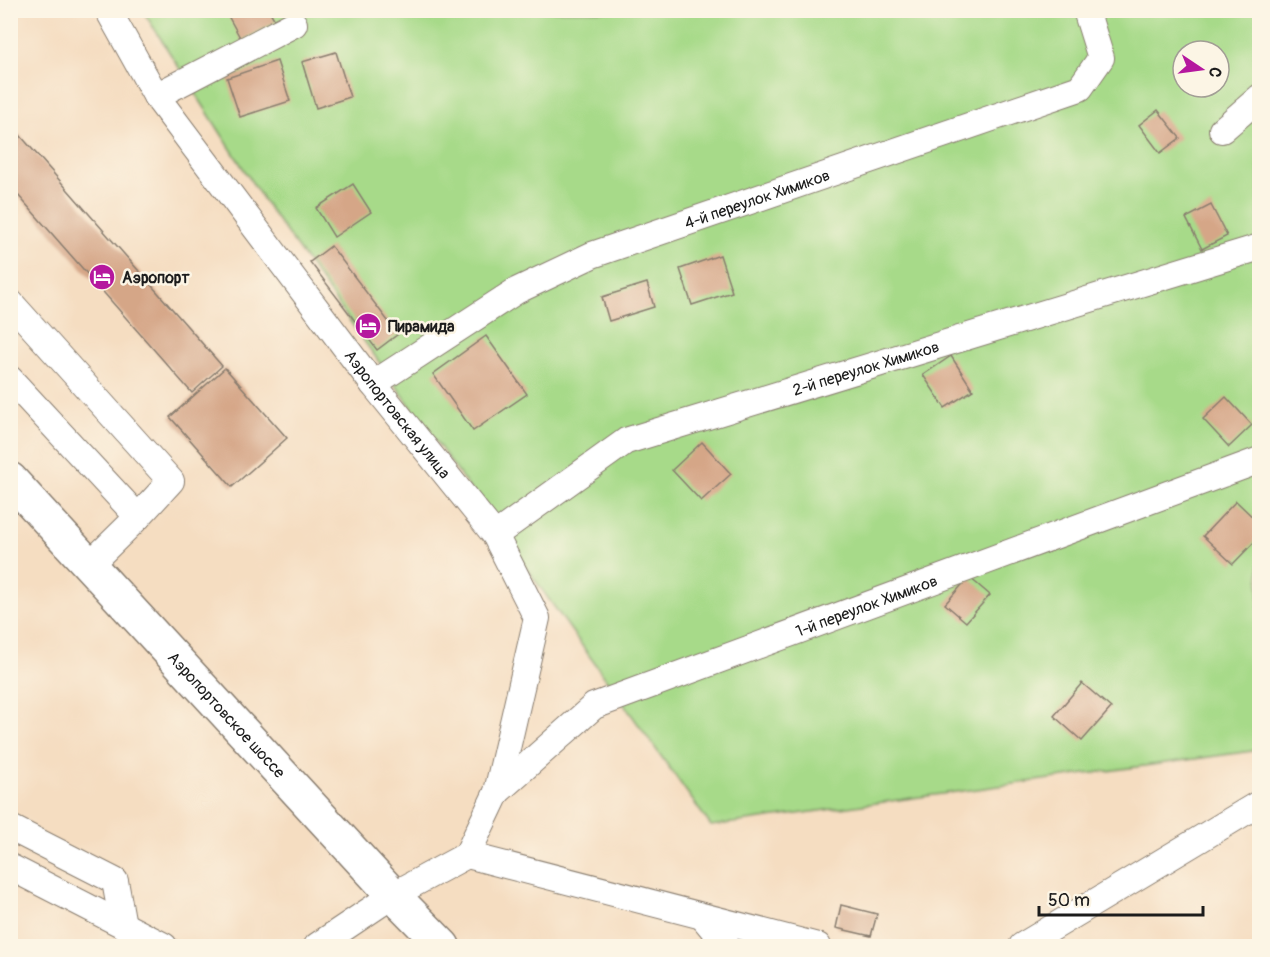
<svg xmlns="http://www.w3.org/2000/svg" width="1270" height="957" font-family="Pangolin,sans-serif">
<rect width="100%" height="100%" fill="#fcf5e5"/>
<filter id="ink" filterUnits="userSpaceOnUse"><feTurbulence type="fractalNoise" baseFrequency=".0167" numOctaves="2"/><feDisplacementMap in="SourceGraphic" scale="12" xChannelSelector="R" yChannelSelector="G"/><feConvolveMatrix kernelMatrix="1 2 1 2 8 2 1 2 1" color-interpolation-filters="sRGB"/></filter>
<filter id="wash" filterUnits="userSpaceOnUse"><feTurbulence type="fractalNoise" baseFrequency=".008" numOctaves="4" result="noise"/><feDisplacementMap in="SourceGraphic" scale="24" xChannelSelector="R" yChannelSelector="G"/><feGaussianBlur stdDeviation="1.35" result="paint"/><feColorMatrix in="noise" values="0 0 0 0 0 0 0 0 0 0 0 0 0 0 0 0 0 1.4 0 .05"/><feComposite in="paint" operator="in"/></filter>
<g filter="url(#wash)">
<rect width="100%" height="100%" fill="#f5ddc1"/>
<!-- green -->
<path fill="#a7da89" stroke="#627b52" stroke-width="1.5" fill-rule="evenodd" d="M143,11H1259V750L711,826L264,201ZM1183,51H1219V87H1183Z"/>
<g id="blocks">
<!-- building -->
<path fill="#d5a687" d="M233,10H269L276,22L242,41L227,14Z
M336,52L350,97L316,108L302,62Z
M277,61L290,101L240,117L227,78Z
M1158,110L1180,138L1160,153L1139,125Z
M19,134L222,366L192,393L10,186V142Z
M353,184L371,212L334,237L316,208Z
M1211,205L1227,236L1202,249L1186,218Z
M331,246L398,334L377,350L310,262Z
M720,255L732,292L692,305L680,269Z
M647,283L654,307L609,321L602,297Z
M486,336L527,394L473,431L433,374Z
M951,356L973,390L945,408L923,375Z
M225,368L287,438L232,487L170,417Z
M1226,397L1252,425L1229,447L1203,419Z
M702,442L731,474L701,501L672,470Z
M1236,501L1260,524V536L1233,564L1203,536Z
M969,577L990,595L966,622L945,604Z
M1082,683L1111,708L1082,741L1054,716Z
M841,905L877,914L871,936L836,928Z"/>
</g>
</g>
<g filter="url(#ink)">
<use href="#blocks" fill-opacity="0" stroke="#887c6e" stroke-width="1.5"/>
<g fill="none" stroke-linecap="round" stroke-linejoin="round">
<defs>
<g id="minor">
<path id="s1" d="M108,10L156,96L373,384L495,535L537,618L497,792L467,855"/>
<path d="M156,96L294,24"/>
<path d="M1222,130L1260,97"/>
<path d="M10,302L171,481L138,517"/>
<path d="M10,379L138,517L89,565"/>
<path id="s2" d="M373,384L516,291L592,255L1080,88L1101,58L1086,10"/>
<path id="s3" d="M495,535L626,441L1260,247"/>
<path id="s4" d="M497,792L594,706L1260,460"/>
<path d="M10,832L13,829L115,881L123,925"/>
<path d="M10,867L164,946"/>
<path d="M703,917L727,946"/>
<path d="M317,946L393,895L467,855L818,946"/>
<path d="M1022,946L1260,803"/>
</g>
<g id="major">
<path id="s5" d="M10,479L393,895L443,946"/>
</g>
</defs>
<!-- minor casing -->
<use href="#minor" stroke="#887c6e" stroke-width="28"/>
<!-- major casing -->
<use href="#major" stroke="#887c6e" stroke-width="36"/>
<!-- minor -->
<use href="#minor" stroke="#fff" stroke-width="26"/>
<!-- major -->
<use href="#major" stroke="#fff" stroke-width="33"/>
</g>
</g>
<!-- icons -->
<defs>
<symbol id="hotel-disc" viewBox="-11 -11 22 22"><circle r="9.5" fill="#b5179e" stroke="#fcf5e5"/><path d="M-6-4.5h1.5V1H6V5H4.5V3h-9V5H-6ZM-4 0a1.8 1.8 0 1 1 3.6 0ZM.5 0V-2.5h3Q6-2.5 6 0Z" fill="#fff"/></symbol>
</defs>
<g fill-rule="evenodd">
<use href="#hotel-disc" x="87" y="262" width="30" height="30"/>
<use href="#hotel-disc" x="353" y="311" width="30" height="30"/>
</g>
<g text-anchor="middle" stroke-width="5" stroke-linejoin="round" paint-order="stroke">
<!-- street labels -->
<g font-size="16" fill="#1c1c1c" stroke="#fcf5e5">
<text dy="6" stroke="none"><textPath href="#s2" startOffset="429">4-й переулок Химиков</textPath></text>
<text dy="6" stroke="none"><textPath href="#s3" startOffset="412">2-й переулок Химиков</textPath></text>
<text dy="6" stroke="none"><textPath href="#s1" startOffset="498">Аэропортовская улица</textPath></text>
<text dy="6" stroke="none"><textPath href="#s4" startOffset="420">1-й переулок Химиков</textPath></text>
<text dy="6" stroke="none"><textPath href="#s5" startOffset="320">Аэропортовское шоссе</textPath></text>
</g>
<!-- poi labels -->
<g font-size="16" font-weight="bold" fill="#1c1c1c" stroke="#fcf5e5" text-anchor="start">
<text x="122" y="283">Аэропорт</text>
<text x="388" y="332">Пирамида</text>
</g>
</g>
<!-- margin -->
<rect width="1270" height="957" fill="none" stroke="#fcf5e5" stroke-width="36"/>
<!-- north arrow -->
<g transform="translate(1201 69) rotate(103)"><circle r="28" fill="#fcf5e5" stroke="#a29e95" stroke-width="1.5"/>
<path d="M0-4.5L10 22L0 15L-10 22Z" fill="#b5179e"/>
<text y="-9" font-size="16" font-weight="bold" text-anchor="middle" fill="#1c1c1c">С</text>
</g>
<!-- scale -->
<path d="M1039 906v9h164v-9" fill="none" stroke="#1c1c1c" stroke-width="3"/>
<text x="1048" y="906" font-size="18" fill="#1c1c1c" stroke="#fcf5e5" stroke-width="4.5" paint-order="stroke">50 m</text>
</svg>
